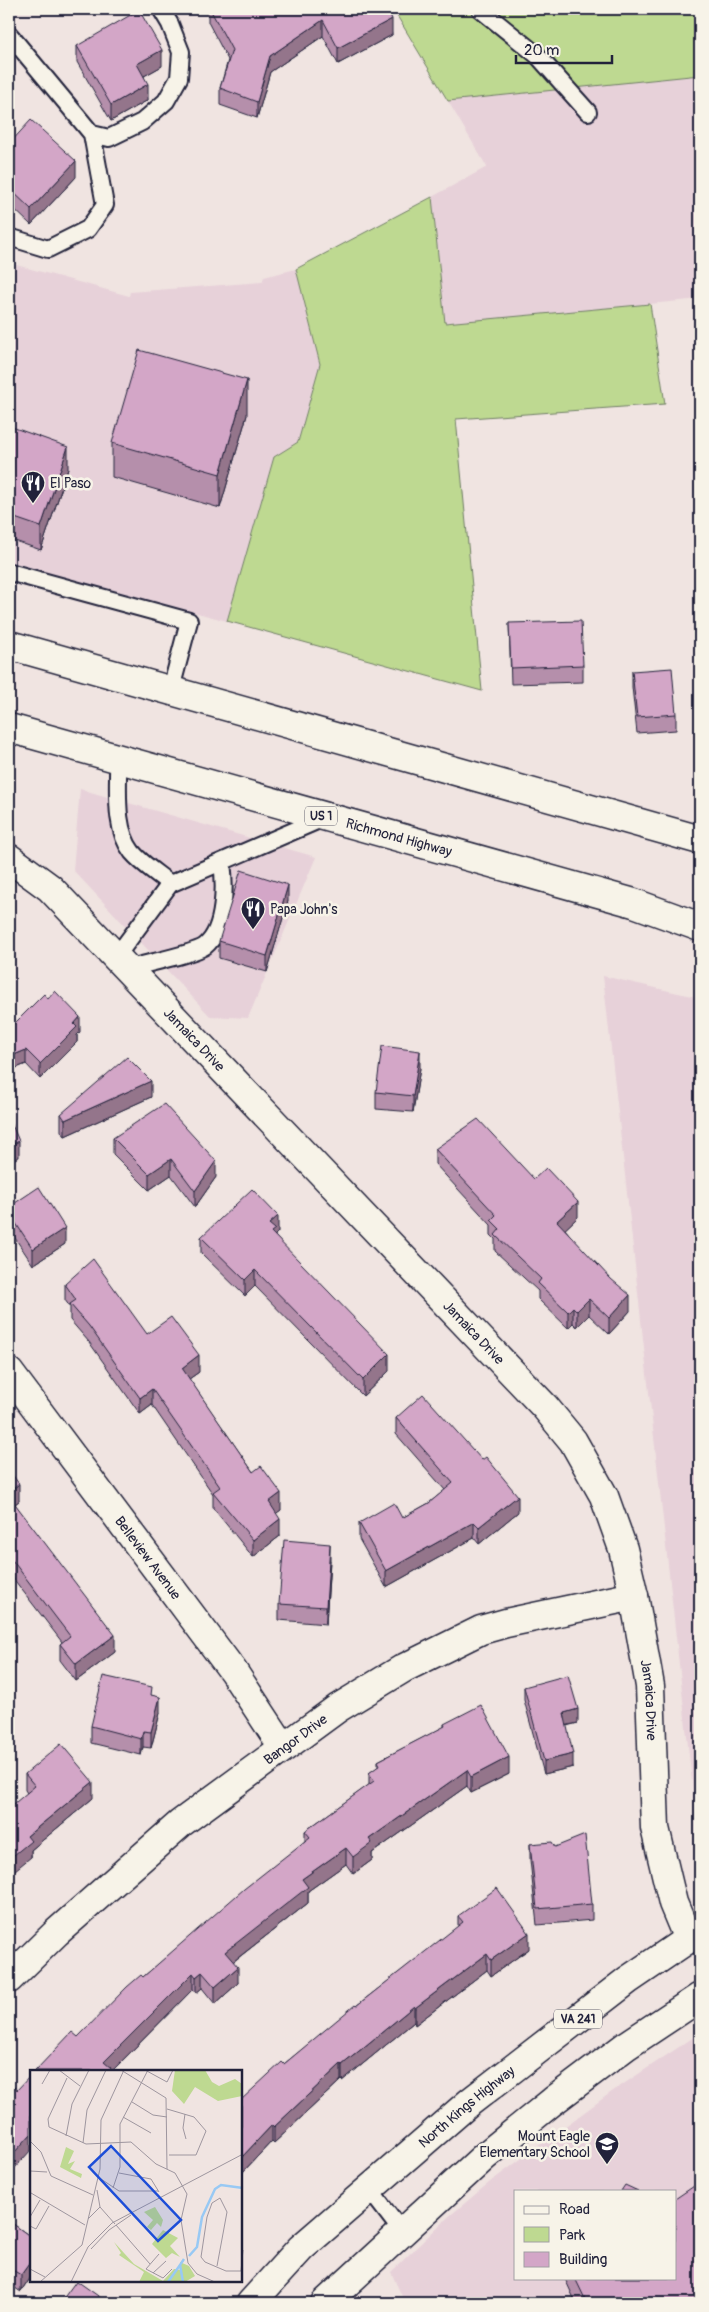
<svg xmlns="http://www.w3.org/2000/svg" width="709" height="2312" font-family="Pangolin,sans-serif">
<rect width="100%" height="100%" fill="#f0e4e1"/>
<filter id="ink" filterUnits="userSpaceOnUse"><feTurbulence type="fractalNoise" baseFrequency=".02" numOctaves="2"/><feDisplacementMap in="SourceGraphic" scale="10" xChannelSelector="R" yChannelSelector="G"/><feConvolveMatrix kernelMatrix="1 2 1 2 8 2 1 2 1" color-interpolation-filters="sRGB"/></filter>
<g filter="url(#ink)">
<!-- built -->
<path fill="#e7d1d9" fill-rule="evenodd" d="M700,75V299L445,324L432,197L487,167L448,101Z
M9,263L129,296L130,292L262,282L264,277L296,269L320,364L298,442L274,457L227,621L9,562Z
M80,789L316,857L248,1018L210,1016L73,870Z
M603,976L700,998V1839L698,1836Z
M700,2033V2303H405L391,2272L446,2219L490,2182L613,2091ZM515,2191H675V2278H515Z"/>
<!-- green -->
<path fill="#bed991" stroke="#707e66" d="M393,9H700V75L448,101Z
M432,197L445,323L650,304L665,404L456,419L482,691L227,621L274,457L298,442L320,364L296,269Z"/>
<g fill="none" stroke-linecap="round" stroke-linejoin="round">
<defs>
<path id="service" d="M480,9L537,55L588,112
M9,34L92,134L109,138L142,122L166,101L179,78L181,52L170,24L161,9
M9,237L48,249L88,229L105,205L92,134
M9,572L189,621L171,689
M118,758C119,787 113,827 132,852C142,864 158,874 170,884L326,817
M116,957L170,884
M127,969C143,964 194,954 205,946C226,929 225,885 222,862
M369,2189L402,2232"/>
<g id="minor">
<path id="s1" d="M9,858L50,888L545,1407L573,1441L604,1496L623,1549L634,1596L650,1686L655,1828L673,1903L688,1939"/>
<path id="s2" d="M9,1372L233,1671L283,1747"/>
<path id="s3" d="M9,1979L57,1932L181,1823L338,1708L404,1668L481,1630L506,1623L634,1596"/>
</g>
<g id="primary">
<path id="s4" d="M251,2303L301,2248L470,2102L628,1980L700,1931"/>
<path d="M325,2303L484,2157L553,2101L626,2046L700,1997"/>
</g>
<g id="trunk">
<path d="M9,645L700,840"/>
<path id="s5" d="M9,728L634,903L700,927"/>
</g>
</defs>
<!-- service casing -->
<use href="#service" stroke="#22223b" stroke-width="20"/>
<!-- minor casing -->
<use href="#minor" stroke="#22223b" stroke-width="31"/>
<!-- primary casing -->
<use href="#primary" stroke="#22223b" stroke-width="31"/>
<!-- trunk casing -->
<use href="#trunk" stroke="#22223b" stroke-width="31"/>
<!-- service -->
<use href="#service" stroke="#f7f3e8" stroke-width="16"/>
<!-- minor -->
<use href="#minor" stroke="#f7f3e8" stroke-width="28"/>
<!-- primary -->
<use href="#primary" stroke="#f7f3e8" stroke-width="28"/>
<!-- trunk -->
<use href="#trunk" stroke="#f7f3e8" stroke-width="28"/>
</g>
<!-- wall -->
<path fill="#b58fab" stroke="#22223b" d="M208,9H387L392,35L338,64L323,36L270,72L257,118L220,105V88L228,60L208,22Z
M77,46L162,66L144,76L148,100L111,121L77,62Z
M9,144L76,177L31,225L9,204Z
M247,415L220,508L112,477V443Z
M9,426L68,469L41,550L9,539Z
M509,623L583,665V682L511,684Z
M632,671L676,714V730L637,733L632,687Z
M288,901L267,972L219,958V941Z
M48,999L80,1032L77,1035V1042L40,1079L26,1064L9,1071Z
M420,1068L413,1112L376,1109V1092Z
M151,1097L65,1136L61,1131V1114Z
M113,1138L216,1177L195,1207L171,1175L149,1190L113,1154Z
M435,1149L534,1179L578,1217L565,1229L630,1311L609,1334L589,1315L577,1327L573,1323L568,1328L538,1299V1291L495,1251V1239L491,1235V1225L435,1164Z
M9,1207L65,1244L33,1265L9,1229Z
M278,1232L275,1235V1236L389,1371L363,1396L255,1286L245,1296L201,1253V1237Z
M65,1284L147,1334L199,1372L189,1379L253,1472L281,1510L276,1513L280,1536L253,1557L213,1508V1494L152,1405L140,1414L89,1342L70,1320V1307L65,1300Z
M396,1418L518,1512L479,1544L474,1538L386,1587L359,1539V1523L402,1518L429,1503L445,1490L396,1434Z
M9,1470L19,1501L15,1504L115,1652L76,1681L60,1660V1644L62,1642L9,1573Z
M330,1560L326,1624L279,1620V1604Z
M524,1687L578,1723L566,1726L573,1767L544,1774L524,1700Z
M152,1695L160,1713L151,1748L143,1747L141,1755L91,1743V1726Z
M444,1724L509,1774L471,1793L467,1786L372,1853V1860L353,1874L346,1864L308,1891V1903L233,1962L238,1983L215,2004L202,1988L196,1993L193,1989L112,2071H35L78,2037L143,1977L305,1841V1831L369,1785V1773L378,1767V1761L444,1727Z
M25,1774L93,1798L31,1850V1857L27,1793L25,1790Z
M530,1844L555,1847L592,1904V1920L537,1925L530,1860Z
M458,1916L529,1949L491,1976L487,1970L415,2025L414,2022L342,2081L341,2080L274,2143L272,2141L241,2174L284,2064L356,2006L458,1927Z
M9,2082L17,2090L13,2170L9,2166Z
M9,2221L31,2237V2277L21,2292L9,2284Z
M566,2278H675L700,2303H576L566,2281Z"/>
<!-- shaded-wall -->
<path fill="#94748b" stroke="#22223b" d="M392,19V35L338,64V48Z
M323,20V36L270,72L257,118V102L270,56Z
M162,50V66L137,80V64Z
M148,84V100L111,121V105Z
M76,161V177L31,225V209Z
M247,380V415L220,508V474Z
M68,447V469L41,550V527Z
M288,885V901L267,972V956Z
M80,1017V1032L77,1035V1042L40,1079V1064L74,1024Z
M26,1050V1064L9,1071V1057Z
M420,1051V1068L413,1112V1096Z
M151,1081V1097L65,1136V1120Z
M19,1141V1157L9,1162V1146Z
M171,1159V1175L149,1190V1174Z
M216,1161V1177L195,1207V1191Z
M578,1202V1217L557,1237V1221Z
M278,1216V1232L275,1235V1245L269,1224Z
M65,1228V1244L33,1265V1249Z
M255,1270V1286L245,1296V1280Z
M630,1295V1311L609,1334V1318Z
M589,1299V1315L577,1327V1311Z
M573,1307V1323L568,1328V1312Z
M389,1354V1371L363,1396V1380Z
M199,1355V1372L182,1384V1368Z
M152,1389V1405L140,1414V1398Z
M19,1484V1501L9,1508V1492Z
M281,1493V1510L269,1519V1502Z
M518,1496V1512L479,1544V1527Z
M280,1519V1536L253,1557V1540Z
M474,1522V1538L386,1587V1571Z
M330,1544V1560L326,1624V1607Z
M115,1635V1652L76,1681V1664Z
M160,1697V1713L151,1748V1732Z
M578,1709V1723L564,1726V1713Z
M143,1731V1747L141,1755V1739Z
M573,1754V1767L544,1774V1761Z
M509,1757V1774L471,1793V1777Z
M467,1770V1786L372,1853V1860L353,1874V1857L369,1839Z
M93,1782V1798L31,1850V1857L9,1875V1859L27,1836Z
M346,1848V1864L308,1891V1903L225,1968V1952L302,1879Z
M529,1933V1949L491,1976V1960Z
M487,1954V1970L415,2025V2008Z
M238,1967V1983L215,2004V1987Z
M202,1972V1988L196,1993V1977Z
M193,1973V1989L112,2071H104V2062Z
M414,2006V2022L342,2081V2065Z
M341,2064V2080L274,2143V2127Z
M272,2125V2141L241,2174V2158Z
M31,2134V2150L13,2170V2154Z
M31,2261V2277L21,2292V2275Z"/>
<!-- building -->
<path fill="#d3a6c7" stroke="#22223b" d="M210,9H387L392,19L338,48L323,20L270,56L257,102L220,88L232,50Z
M139,10L162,50L137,64L148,84L111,105L77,46Z
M31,120L76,161L31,209L9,188V164L12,161L9,158V144Z
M139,350L247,380L220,474L112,443Z
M9,426L68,447L41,527L9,516Z
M581,621L583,665L511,668L509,623Z
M672,668L676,714L637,717L632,671Z
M241,870L288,885L267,956L219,941Z
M55,991L80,1017L74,1024L77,1027L40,1064L26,1050L9,1057V1029L44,994L48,999Z
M382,1046L420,1051L413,1096L376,1092Z
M127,1057L151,1081L65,1120L61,1114Z
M164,1104L216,1161L195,1191L171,1159L149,1174L113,1138Z
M9,1118L19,1141L9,1146Z
M478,1119L534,1179L546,1168L578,1202L557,1221L611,1279L630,1295L609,1318L589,1299L577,1311L573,1307L568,1312L538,1283L541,1279L495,1235L500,1229L491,1220L496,1215L435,1149Z
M39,1187L65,1228L33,1249L9,1213V1207Z
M252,1189L278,1216L269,1224L275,1229L271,1232L389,1354L363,1380L255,1270L245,1280L201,1237Z
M93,1259L147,1334L171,1317L199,1355L182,1368L253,1472L261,1466L281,1493L269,1502L280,1519L253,1540L213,1492L220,1487L152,1389L140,1398L89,1326L70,1304L76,1300L65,1284Z
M423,1394L482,1460L486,1457L518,1496L479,1527L474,1522L386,1571L359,1523L394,1503L402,1518L429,1503L453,1483L396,1418Z
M9,1470L19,1484L9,1492Z
M9,1496L115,1635L76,1664L60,1644L70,1636L9,1556Z
M284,1540L330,1544L326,1607L279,1604Z
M568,1675L578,1709L564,1713L573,1754L544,1761L524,1687Z
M103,1676L152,1687L151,1695L160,1697L151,1732L143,1731L141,1739L91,1726Z
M481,1705L509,1757L471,1777L467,1770L369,1839L372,1843L353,1857L346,1848L302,1879L308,1887L225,1952L238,1967L215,1987L202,1972L196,1977L193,1973L104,2062L111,2068L109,2071H35L72,2032L78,2037L127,1987L141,1975L143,1977L244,1889L310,1837L305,1831L374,1781L369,1773L380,1765L378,1761L445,1726L444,1724Z
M61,1744L93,1782L27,1836L31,1841L9,1859V1808L35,1786L25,1774Z
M585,1835L592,1904L537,1909L530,1844L552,1842L555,1847Z
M497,1888L529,1933L491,1960L487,1954L415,2008L414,2006L342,2065L341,2064L274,2127L272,2125L241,2158V2100L282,2062L284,2064L355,2005L356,2006L463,1922L458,1916Z
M31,2075V2134L13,2154L9,2150V2082L17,2090Z
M700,2182V2303H587L575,2278H675V2199Z
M625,2185L638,2191H621Z
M9,2221L31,2237V2261L21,2275L9,2268Z
M76,2281H77L108,2303H60Z"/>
</g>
<!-- icons -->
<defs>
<symbol id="restaurant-pin" viewBox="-11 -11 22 30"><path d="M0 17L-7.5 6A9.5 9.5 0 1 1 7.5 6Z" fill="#22223b" stroke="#f7f3e8"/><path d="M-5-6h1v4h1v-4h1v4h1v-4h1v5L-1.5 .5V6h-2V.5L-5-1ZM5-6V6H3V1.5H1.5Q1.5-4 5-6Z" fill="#fff"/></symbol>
<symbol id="school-pin" viewBox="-11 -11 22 30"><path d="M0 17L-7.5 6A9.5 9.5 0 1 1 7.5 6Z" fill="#22223b" stroke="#f7f3e8"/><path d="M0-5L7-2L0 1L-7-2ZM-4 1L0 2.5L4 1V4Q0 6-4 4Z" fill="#fff"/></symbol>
</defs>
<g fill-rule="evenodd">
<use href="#restaurant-pin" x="19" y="469" width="28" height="38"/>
<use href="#restaurant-pin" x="239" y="895" width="28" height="38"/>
<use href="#school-pin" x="593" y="2130" width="28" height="38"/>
</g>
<g text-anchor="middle" stroke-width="5" stroke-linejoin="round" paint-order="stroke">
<!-- shield labels -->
<g fill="#f7f3e8" stroke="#62616f" stroke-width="1">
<rect x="305" y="806.5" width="32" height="19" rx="4"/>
<rect x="554" y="2009.5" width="48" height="19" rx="4"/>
</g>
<g font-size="12" font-weight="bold" fill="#22223b">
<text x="321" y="820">US 1</text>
<text x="578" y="2023">VA 241</text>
</g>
<!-- poi labels -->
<g font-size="14" fill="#22223b" stroke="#f7f3e8" text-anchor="start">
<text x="50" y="488">El Paso</text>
<text x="270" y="914">Papa John's</text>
<text x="590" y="2141" text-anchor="end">Mount Eagle<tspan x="590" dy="16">Elementary School</tspan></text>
</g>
<!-- street labels -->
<g font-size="14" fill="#22223b" stroke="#f7f3e8">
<text dy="5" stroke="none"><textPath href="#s5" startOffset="405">Richmond Highway</textPath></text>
<text dy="5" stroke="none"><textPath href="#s1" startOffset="260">Jamaica Drive</textPath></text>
<text dy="5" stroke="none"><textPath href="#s1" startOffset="665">Jamaica Drive</textPath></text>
<text dy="5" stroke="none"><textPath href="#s2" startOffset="232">Belleview Avenue</textPath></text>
<text dy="5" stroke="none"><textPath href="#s1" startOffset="1085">Jamaica Drive</textPath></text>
<text dy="5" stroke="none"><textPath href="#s3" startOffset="374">Bangor Drive</textPath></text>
<text dy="5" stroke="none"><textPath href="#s4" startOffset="292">North Kings Highway</textPath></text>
</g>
</g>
<!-- overview -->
<g transform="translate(30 2070)">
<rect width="212" height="212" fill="#f0e4e1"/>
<path d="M145,0H175L182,12L189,16L205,9L212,14V26L188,31L165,17L154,34L142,21ZM36,77L44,81L38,94L45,91L40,99L52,104L51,108L30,97ZM125,137L133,150L131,157L127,153L121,160L117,157L123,150L114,142ZM133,160L148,168L140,176L150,187L142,183L136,188L122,174ZM84,172L104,194L133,211L144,199L151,200L150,192L159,196L165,206L155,212H109L114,202L89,185L91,183Z" fill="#bed991"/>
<path fill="none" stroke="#98c9f4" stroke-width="2.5" d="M159,186L167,177L172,147L185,119L191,115L213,118M138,212L150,195M153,212L150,195L154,189"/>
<path fill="none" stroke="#9e969f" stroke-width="1" d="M29,0L50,16M91,0L136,28L137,99M115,0L137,12L143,0M37,8L18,49L19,57L56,74L101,72L126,94L145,103L157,124L151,150L158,193L167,204L185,212M12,14L20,0M102,32L123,45L137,47M137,39L164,47L176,61L166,85H139M155,44L153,58L156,69M93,47L121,63M36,66L42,34L59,0M0,71L11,82L21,106L63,125M53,73L57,40L76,0M0,101L17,102M89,103L121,109L129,122M71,109L89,121H128M83,118L90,97V54L118,0M67,120L70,137L85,154M1,123L55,155M0,147L10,130M58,149L70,137M86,155L120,194M0,156L6,159L19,136M61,179L79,160L101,145M129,184L116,199L133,208L142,199M187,196L197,142L190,128L182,133L177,147L171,187L175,192L196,201H213M0,199L15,207M211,201L213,180M123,203L136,191M10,212L52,175L70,99L71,50L94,0M41,212L58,177L82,153L213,84"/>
<path fill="#1d4ed8" fill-opacity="0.15" stroke="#1d4ed8" stroke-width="2.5" d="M81,76L151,150L128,171L59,97Z"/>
<rect width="212" height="212" fill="none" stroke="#22223b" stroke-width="2.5"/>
</g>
<!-- margin -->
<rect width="709" height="2312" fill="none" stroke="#f7f3e8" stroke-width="30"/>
<rect x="15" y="15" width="679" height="2282" fill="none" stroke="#22223b" stroke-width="2" filter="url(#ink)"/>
<!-- legend -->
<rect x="514" y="2190" width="162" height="90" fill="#f7f3e8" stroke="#a29fa3"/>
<rect x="524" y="2206" width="25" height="8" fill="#f7f3e8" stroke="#a29fa3"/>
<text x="559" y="2214" font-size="15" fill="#22223b">Road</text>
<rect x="524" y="2227" width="25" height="15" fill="#bed991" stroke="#a29fa3"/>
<text x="559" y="2240" font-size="15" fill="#22223b">Park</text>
<rect x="524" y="2252" width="25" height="15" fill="#d3a6c7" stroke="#a29fa3"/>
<text x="559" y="2264" font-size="15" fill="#22223b">Building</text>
<!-- scale -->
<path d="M516 55v8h96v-8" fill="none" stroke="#22223b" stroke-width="2.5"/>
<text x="524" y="55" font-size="15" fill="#22223b" stroke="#f7f3e8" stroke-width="4" paint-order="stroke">20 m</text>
</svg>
